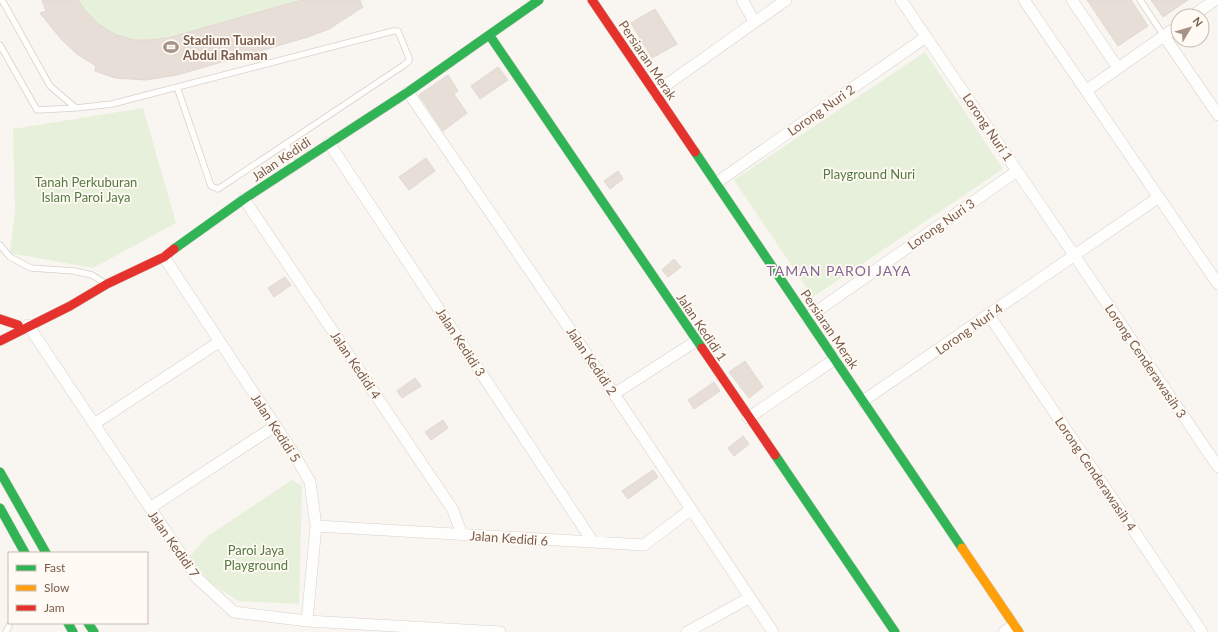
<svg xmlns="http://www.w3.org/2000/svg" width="1218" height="632" font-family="Lato,sans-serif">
<rect width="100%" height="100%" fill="#f9f5f0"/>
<!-- green -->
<path fill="#e7f0db" d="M42,0H363L360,3L363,7L329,29L115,78L95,71L96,66C70,50 58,36 40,13L46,11Z
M925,52L1003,169L813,297L734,180Z
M143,108L176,223L93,268L10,253L15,210L13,129Z
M292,480L302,486L299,604L238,601L211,583L189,557L208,536Z"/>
<!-- building -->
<path fill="#e6ded7" stroke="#e2d8d2" d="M42,0H78L84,9L97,23L116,35L134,40H149L168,38L302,0H359L363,7L329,29L308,37L177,75L146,80L115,78L95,71L96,66L77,54L61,39L40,13L46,11Z
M1087,0H1131L1148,26L1118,46Z
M1151,0H1188L1163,17Z
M655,9L677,44L652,58L631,23Z
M498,67L508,80L480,99L471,86Z
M448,75L458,91L454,94L467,113L443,131L419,95Z
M426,158L435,171L409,190L399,177Z
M618,171L623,179L610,189L604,181Z
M674,259L681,267L668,277L662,270Z
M285,277L291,285L274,297L268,288Z
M745,361L763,387L749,398L729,372Z
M415,378L421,386L402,398L397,391Z
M714,382L720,391L694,409L688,400Z
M443,420L448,428L431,440L425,432Z
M743,436L749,444L734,456L728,448Z
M653,470L658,477L628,499L622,491Z"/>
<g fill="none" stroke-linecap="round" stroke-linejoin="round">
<defs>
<path id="lane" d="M2,0L50,86L76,108L112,104L393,31H398L409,58V61L404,65L218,189L211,186L177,87
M1140,0L1164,36
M0,45L37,110L76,108
M286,143L293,165
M0,245L10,257L31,268L74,271L92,275L106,284
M6,632L9,626"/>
<path id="street" d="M742,0L754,21
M901,0L1218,467
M1024,0L1218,284
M1072,0L1118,68
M1192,16L1215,0
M1164,36L1218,115
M1087,90L1178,26
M408,92L614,394L773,632
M655,93L786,0
M329,143L593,542
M716,183L926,37
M244,199L453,510L462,535
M164,257L294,454L310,482L316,526L307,621
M989,315L1202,632
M807,318L1017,171
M28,325L197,578L234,612L307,621L500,632
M614,394L696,341
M863,401L1159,197
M748,418L835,359
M94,424L219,342
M150,508L275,426
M316,526L644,545L690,510
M687,632L749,598
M1004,632L1014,625"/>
<path id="fast" d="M490,36L702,348
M695,152L962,548
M174,249L244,199L408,92L539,0
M775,455L895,632
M0,472L46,553
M0,508L25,553
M68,623L73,632
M88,623L94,632"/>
<path id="slow" d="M962,548L1019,632"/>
<path id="jam" d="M592,0L695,152
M0,319L18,325
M0,341L70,306L107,284L164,257L174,249
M702,348L775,455"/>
</defs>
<!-- lane casing -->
<use href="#lane" stroke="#d7d1cb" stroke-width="7"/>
<!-- street casing -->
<use href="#street" stroke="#d7d1cb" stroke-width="12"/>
<!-- fast casing -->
<use href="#fast" stroke="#d9d2cb" stroke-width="10"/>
<!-- slow casing -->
<use href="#slow" stroke="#d9d2cb" stroke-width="10"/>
<!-- jam casing -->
<use href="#jam" stroke="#d9d2cb" stroke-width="10"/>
<!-- lane -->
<use href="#lane" stroke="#fefefd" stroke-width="5.5"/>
<!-- street -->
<use href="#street" stroke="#fefefd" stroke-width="11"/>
<!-- fast -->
<use href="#fast" stroke="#30b455" stroke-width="9"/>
<!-- slow -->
<use href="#slow" stroke="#ff9f0a" stroke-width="9"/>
<!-- jam -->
<use href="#jam" stroke="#e5322d" stroke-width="9"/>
</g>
<!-- icons -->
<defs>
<symbol id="stadium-bare" viewBox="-9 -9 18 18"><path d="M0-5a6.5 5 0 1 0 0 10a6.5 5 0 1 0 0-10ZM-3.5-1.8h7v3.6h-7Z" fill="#a69286" stroke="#fffaf3" stroke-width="2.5" paint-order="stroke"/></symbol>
</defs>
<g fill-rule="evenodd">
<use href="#stadium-bare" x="160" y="36" width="22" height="22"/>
</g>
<g text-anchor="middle" stroke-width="3.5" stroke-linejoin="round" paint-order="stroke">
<!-- poi labels -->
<g font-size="13" font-weight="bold" fill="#7a5c4d" stroke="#fffaf3" text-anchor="start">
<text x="183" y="45">Stadium Tuanku<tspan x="183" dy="15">Abdul Rahman</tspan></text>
</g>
<!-- street labels -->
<g font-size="13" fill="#7a5c4d" stroke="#fffaf3">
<text transform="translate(648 60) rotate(56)" y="5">Persiaran Merak</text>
<text transform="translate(821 110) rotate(-35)" y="5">Lorong Nuri 2</text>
<text transform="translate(988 127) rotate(56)" y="5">Lorong Nuri 1</text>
<text transform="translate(281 159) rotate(-34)" y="5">Jalan Kedidi</text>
<text transform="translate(941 224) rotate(-35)" y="5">Lorong Nuri 3</text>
<text transform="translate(702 327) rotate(56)" y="5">Jalan Kedidi 1</text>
<text transform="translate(830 329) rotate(56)" y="5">Persiaran Merak</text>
<text transform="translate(969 329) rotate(-35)" y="5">Lorong Nuri 4</text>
<text transform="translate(461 342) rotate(57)" y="5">Jalan Kedidi 3</text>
<text transform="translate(592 361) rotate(56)" y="5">Jalan Kedidi 2</text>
<text transform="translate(1146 361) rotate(56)" y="5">Lorong Cenderawasih 3</text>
<text transform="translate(356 365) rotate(56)" y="5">Jalan Kedidi 4</text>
<text transform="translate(276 428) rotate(57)" y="5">Jalan Kedidi 5</text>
<text transform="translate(1096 474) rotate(56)" y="5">Lorong Cenderawasih 4</text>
<text transform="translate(509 538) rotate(4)" y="5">Jalan Kedidi 6</text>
<text transform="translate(174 544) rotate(55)" y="5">Jalan Kedidi 7</text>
</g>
<!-- park labels -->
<g font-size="13" fill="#537a41" stroke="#fffaf3">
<text x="869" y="179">Playground Nuri</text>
<text x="86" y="187">Tanah Perkuburan<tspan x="86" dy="15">Islam Paroi Jaya</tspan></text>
<text x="256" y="555">Paroi Jaya<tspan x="256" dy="15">Playground</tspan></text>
</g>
<!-- neighbourhood labels -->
<g font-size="14" letter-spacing="1" fill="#846695" stroke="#fffaf3">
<text x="839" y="276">TAMAN PAROI JAYA</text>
</g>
</g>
<!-- legend -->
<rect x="8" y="552" width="140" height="72" fill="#fffaf3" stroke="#cabbb1"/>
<rect x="16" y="565" width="20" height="6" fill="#30b455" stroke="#cabbb1"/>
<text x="44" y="572" font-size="12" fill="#7a5c4d">Fast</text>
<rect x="16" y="585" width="20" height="6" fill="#ff9f0a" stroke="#cabbb1"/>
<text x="44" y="592" font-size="12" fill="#7a5c4d">Slow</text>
<rect x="16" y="605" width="20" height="6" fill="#e5322d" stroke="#cabbb1"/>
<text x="44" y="612" font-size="12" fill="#7a5c4d">Jam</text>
<!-- north arrow -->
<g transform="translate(1190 28) rotate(52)"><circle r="19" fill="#fffaf3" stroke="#cabbb1"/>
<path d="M0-3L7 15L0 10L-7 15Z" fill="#a69286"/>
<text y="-6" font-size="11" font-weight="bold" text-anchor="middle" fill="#7a5c4d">N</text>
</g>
</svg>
